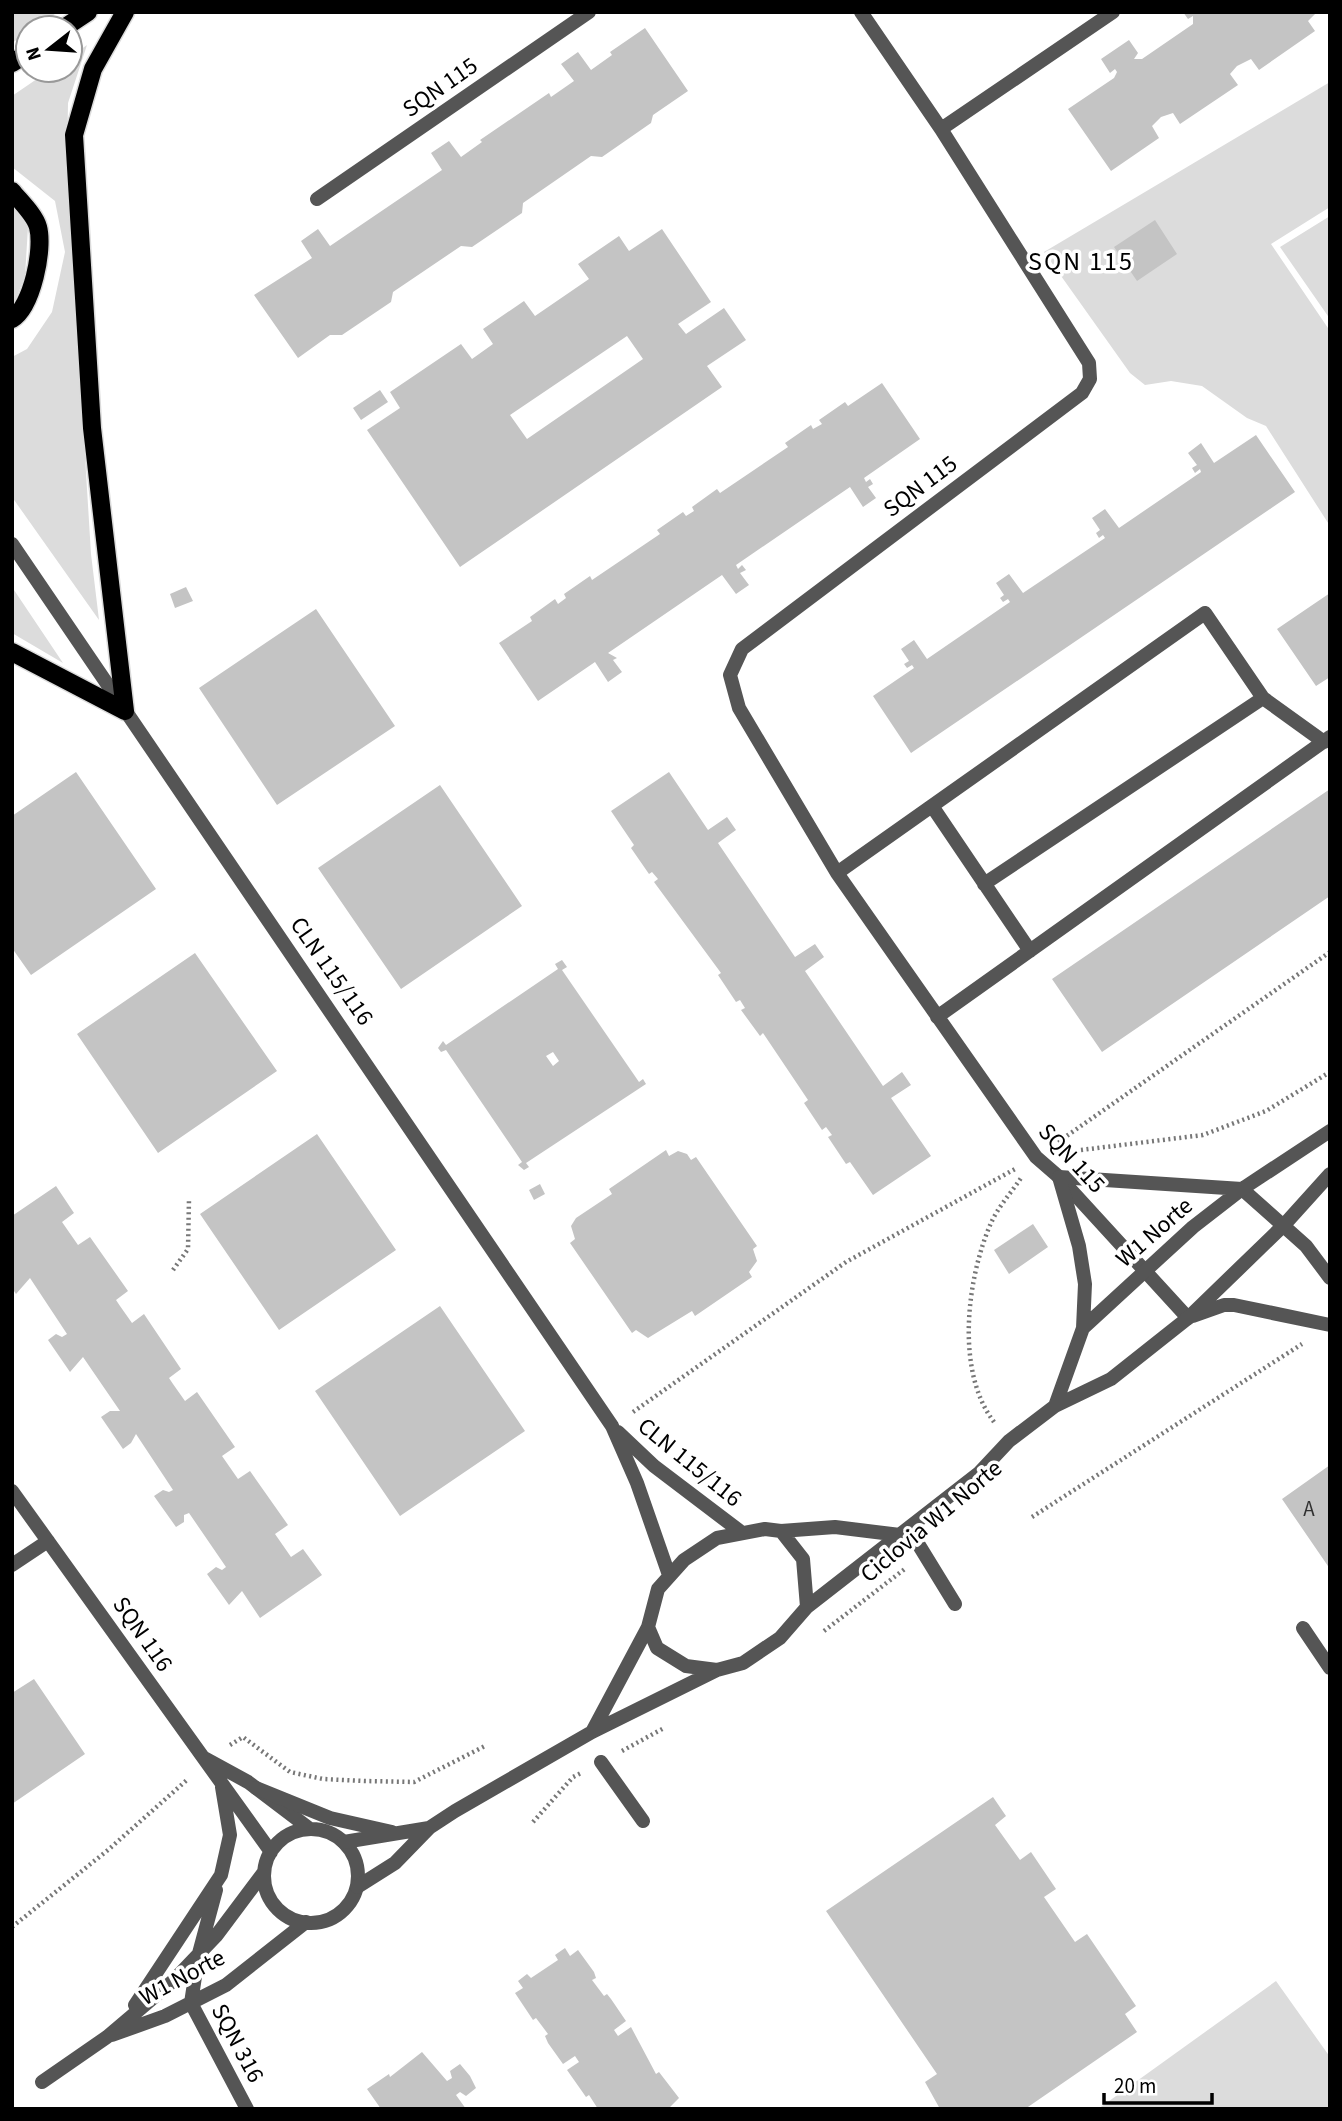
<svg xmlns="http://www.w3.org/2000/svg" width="1342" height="2121" font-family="'Source Sans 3',sans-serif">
<rect width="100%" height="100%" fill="#fff"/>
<!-- green -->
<path fill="#dcdcdc" d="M12,12H58L34,28H28V32L12,43Z
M87,45L68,103L67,163L91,554L99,620L12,497V357L27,349L52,312L65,252L55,201L12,167V96L50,70H70V57Z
M1330,82V207L1271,244L1330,331V526L1266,426L1247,418L1202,386L1171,381L1145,385L1130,373L1044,252Z
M12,205L28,227L25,276L12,309Z
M1330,216V319L1280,247Z
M12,587L63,663L12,633Z
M1276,1981L1330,2057V2109H1098Z"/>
<!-- building -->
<path fill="#c4c4c4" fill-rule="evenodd" d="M1183,12H1317L1308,21L1315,31L1259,70L1251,59L1237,66L1230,74L1238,85L1180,124L1173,113L1161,117L1152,126L1159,138L1111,171L1068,109L1114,78L1117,72L1115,69L1110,73L1101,59L1129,40L1138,53L1134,59H1142L1193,24V16L1188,19Z
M645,28L688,91L653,115L651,123L602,157L591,156L523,203L522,213L472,247L461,246L393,292L391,302L342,335H330L298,358L254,295L312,258L301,241L318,229L330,246L442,170L431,153L449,141L461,157L482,142L480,140L549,93L551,97L574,81L561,64L578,52L591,70L612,55L610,52Z
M1155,220L1177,254L1137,281L1114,247Z
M662,229L711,302L678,324L686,334L724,308L746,340L707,366L722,387L460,567L367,430L400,408L390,392L461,344L472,359L493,344L483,329L524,301L535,316L589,279L578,264L619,236L629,251ZM627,336L643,359L527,439L510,415Z
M882,383L920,439L864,478L866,482L870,479L873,484L868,487L876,498L863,507L850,487L736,565L738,569L742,565L746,570L740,573L749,585L736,594L722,575L608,653L617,658L613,660L622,672L608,682L595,662L538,701L499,643L532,621L530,617L555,599L558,604L566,598L564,594L590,576L592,580L660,534L657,530L683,512L686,516L694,511L692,507L717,489L720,493L788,447L785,443L811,425L813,429L822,424L819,420L845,402L848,406Z
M380,390L388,402L361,420L353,408Z
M1256,435L1295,492L911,753L873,696L914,668L912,665L907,668L904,664L909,661L901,649L914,640L927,659L1010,602L1008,599L1003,602L1000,598L1004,595L996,583L1009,574L1023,593L1105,538L1103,535L1099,538L1096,533L1100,530L1092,518L1105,509L1119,528L1201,472L1200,469L1195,473L1192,468L1197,465L1188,453L1201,443L1214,463Z
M186,587L193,601L175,608L170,594Z
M1330,593V677L1316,686L1277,629Z
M316,609L395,726L277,805L199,688Z
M76,772L156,889L31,975L12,948V816Z
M669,772L708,830L727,817L736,830L718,843L795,957L815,944L824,957L805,971L883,1086L902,1072L911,1085L891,1098L931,1156L873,1195L850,1162L846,1164L828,1137L832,1135L826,1127L822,1130L804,1103L808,1100L763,1033L760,1036L741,1010L745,1008L740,1000L736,1002L718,975L721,973L654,882L658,879L652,872L649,874L631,848L634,845L611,811Z
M440,785L522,906L401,989L318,868Z
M1330,789V896L1102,1052L1052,979Z
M195,953L277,1071L158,1153L77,1034Z
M562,960L567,967L562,970L639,1082L643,1079L646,1084L526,1163L529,1167L524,1170L518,1165L522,1162L446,1050L441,1052L438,1048L443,1041L446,1045L558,969L555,964ZM553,1052L559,1061L553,1066L546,1056Z
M317,1134L396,1250L279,1330L200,1214Z
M666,1150L669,1156L678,1151L687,1154L691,1160L696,1157L757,1246L753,1249L757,1261L749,1272L752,1277L695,1316L692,1311L648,1338L636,1330L632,1333L570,1243L575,1239L571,1226L576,1218L612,1194L609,1189Z
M540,1184L545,1194L534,1200L529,1190Z
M56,1186L74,1213L62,1222L78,1245L90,1237L128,1291L116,1300L120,1306L132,1323L144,1314L181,1369L169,1378L173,1384L185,1401L197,1392L235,1447L222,1456L238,1479L250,1471L288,1525L275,1534L291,1557L303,1549L322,1575L260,1618L242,1591L229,1605L207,1574L216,1567L222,1570L226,1567L189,1513L184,1515V1522L176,1527L154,1496L163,1490L169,1492L173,1490L136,1434L131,1443L123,1449L101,1417L110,1411H120L83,1357L70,1372L48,1340L56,1334L62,1337L67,1334L30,1278L16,1294L12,1288V1216Z
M1033,1224L1048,1247L1009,1274L994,1250Z
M440,1306L525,1431L400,1516L315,1391Z
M1330,1465V1569L1282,1499Z
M34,1679L85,1754L12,1804V1693Z
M993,1797L1006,1816L995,1825L1020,1860L1031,1852L1056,1889L1044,1897L1075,1942L1087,1934L1136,2006L1125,2014L1137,2032L1025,2109H940L925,2082L937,2074L826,1911Z
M565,1948L570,1956L578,1950L594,1972L596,1978L592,1980L604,1996L607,1994L611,1999L626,2021L614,2030L618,2036L631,2027L656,2074L659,2072L679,2098L668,2109H598L589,2095L586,2097L567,2070L579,2062L575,2056L563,2064L548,2043L545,2036L548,2034L536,2018L533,2020L515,1993L523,1988L518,1981L527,1974L531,1978L558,1960L555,1955Z
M422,2052L447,2081L452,2078L450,2071L460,2064L470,2076L476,2088L466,2096L460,2092L456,2095L466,2109H381L367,2089L389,2074L390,2077Z"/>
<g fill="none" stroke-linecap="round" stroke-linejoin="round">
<defs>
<path id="primary" d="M125,12L93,69L74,135L92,428L125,711
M64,28L88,12
M12,63L28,53
M12,191C20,201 35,215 38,227C44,249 32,307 12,319
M12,652L125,711"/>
</defs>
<!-- primary casing -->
<use href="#primary" stroke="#dbdbdb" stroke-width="21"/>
<!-- path -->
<path stroke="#777" stroke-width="4.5" stroke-dasharray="2 3.5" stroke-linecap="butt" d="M1058,1142L1330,952
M1081,1150L1203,1135L1266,1111L1330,1072
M173,1270L188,1249L189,1199
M633,1412L846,1262L1015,1169
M994,1422C955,1371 967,1278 991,1223C998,1207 1011,1193 1021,1178
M1032,1517L1302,1344
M824,1631L906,1568
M230,1745L243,1737L290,1772L323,1779L365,1781L414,1782L485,1746
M622,1751L664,1728
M533,1822L573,1777L581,1773
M12,1927L108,1850L188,1779"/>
<!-- service -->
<path stroke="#555" stroke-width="14" d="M909,1529L955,1604
M601,1762L643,1821"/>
<!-- minor -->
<path stroke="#555" stroke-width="14" d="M861,12L941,129L1089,363L1090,379L1082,393L742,649L730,675L739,708L837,873L1036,1157L1059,1177L1188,1318
M941,129L1113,12
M317,199L589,12
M932,806L1030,951
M837,873L1205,613L1263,698L1324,742
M984,884L1263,698
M937,1017L1330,737
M1242,1189L1306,1246L1330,1278
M12,1491L271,1852
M12,1565L48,1541
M1303,1628L1330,1668
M204,1758L248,1782L310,1829
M264 1876a47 47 0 1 1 94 0a47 47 0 1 1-94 0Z
M216,1890L198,1957L191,2003L247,2109
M135,2005L221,1875L230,1835L222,1787
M112,2035L165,2016L226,1985L306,1922
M42,2082L107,2037L173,1981L216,1936L264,1872"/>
<!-- tertiary -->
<path stroke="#555" stroke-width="14" d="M12,544L612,1426L637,1483L669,1575
M1193,1316L1224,1305H1234L1330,1325
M1083,1328L1085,1284L1079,1246L1059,1177L1242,1189
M1055,1406L1083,1328L1193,1227L1242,1189L1330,1131
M618,1432L654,1466L741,1532
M781,1531L803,1559L807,1607
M648,1627L657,1648L686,1666L717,1670L743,1663L780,1638L807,1607L979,1473L1009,1441L1055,1406L1111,1379L1188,1318L1284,1225L1330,1174
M592,1732L648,1627L658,1589L684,1560L717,1538L765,1529L781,1531L835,1527L900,1535
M256,1788L330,1818L392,1832
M344,1842L429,1828
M357,1887L395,1863L429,1828L455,1811L592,1732L717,1670"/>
<!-- primary -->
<use href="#primary" stroke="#000" stroke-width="18"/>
</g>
<g text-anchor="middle" stroke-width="7" stroke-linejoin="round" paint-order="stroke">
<!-- number labels -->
<g font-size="21" fill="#313131">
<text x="1309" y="1516">A</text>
</g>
<!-- street labels -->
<g font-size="24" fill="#000" stroke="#fff">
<text transform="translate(440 87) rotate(-35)" y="8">SQN 115</text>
<text transform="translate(920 486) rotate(-37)" y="8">SQN 115</text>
<text transform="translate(332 971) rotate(55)" y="8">CLN 115/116</text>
<text transform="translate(1072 1158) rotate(47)" y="8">SQN 115</text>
<text transform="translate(1154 1232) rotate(-41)" y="8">W1 Norte</text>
<text transform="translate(690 1462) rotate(39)" y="8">CLN 115/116</text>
<text transform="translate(931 1521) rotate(-40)" y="8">Ciclovia W1 Norte</text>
<text transform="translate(143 1634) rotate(55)" y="8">SQN 116</text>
<text transform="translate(182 1977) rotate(-28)" y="8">W1 Norte</text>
<text transform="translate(238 2043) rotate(62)" y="8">SQN 316</text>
</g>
<!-- neighbourhood labels -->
<g font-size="26" letter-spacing="2" fill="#000" stroke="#fff">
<text x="1081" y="270">SQN 115</text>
</g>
</g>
<!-- border -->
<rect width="1342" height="2121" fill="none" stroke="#000000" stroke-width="28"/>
<!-- north arrow -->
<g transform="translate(49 49) rotate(253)"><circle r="33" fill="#ffffff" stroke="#999999" stroke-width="2"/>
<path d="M0-5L12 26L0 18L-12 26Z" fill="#000000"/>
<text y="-10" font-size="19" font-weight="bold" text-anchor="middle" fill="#000000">N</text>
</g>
<!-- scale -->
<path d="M1104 2093v10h108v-10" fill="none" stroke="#000000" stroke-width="3.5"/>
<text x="1114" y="2093" font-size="21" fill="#000000" stroke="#ffffff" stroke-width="5" paint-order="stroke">20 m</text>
</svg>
